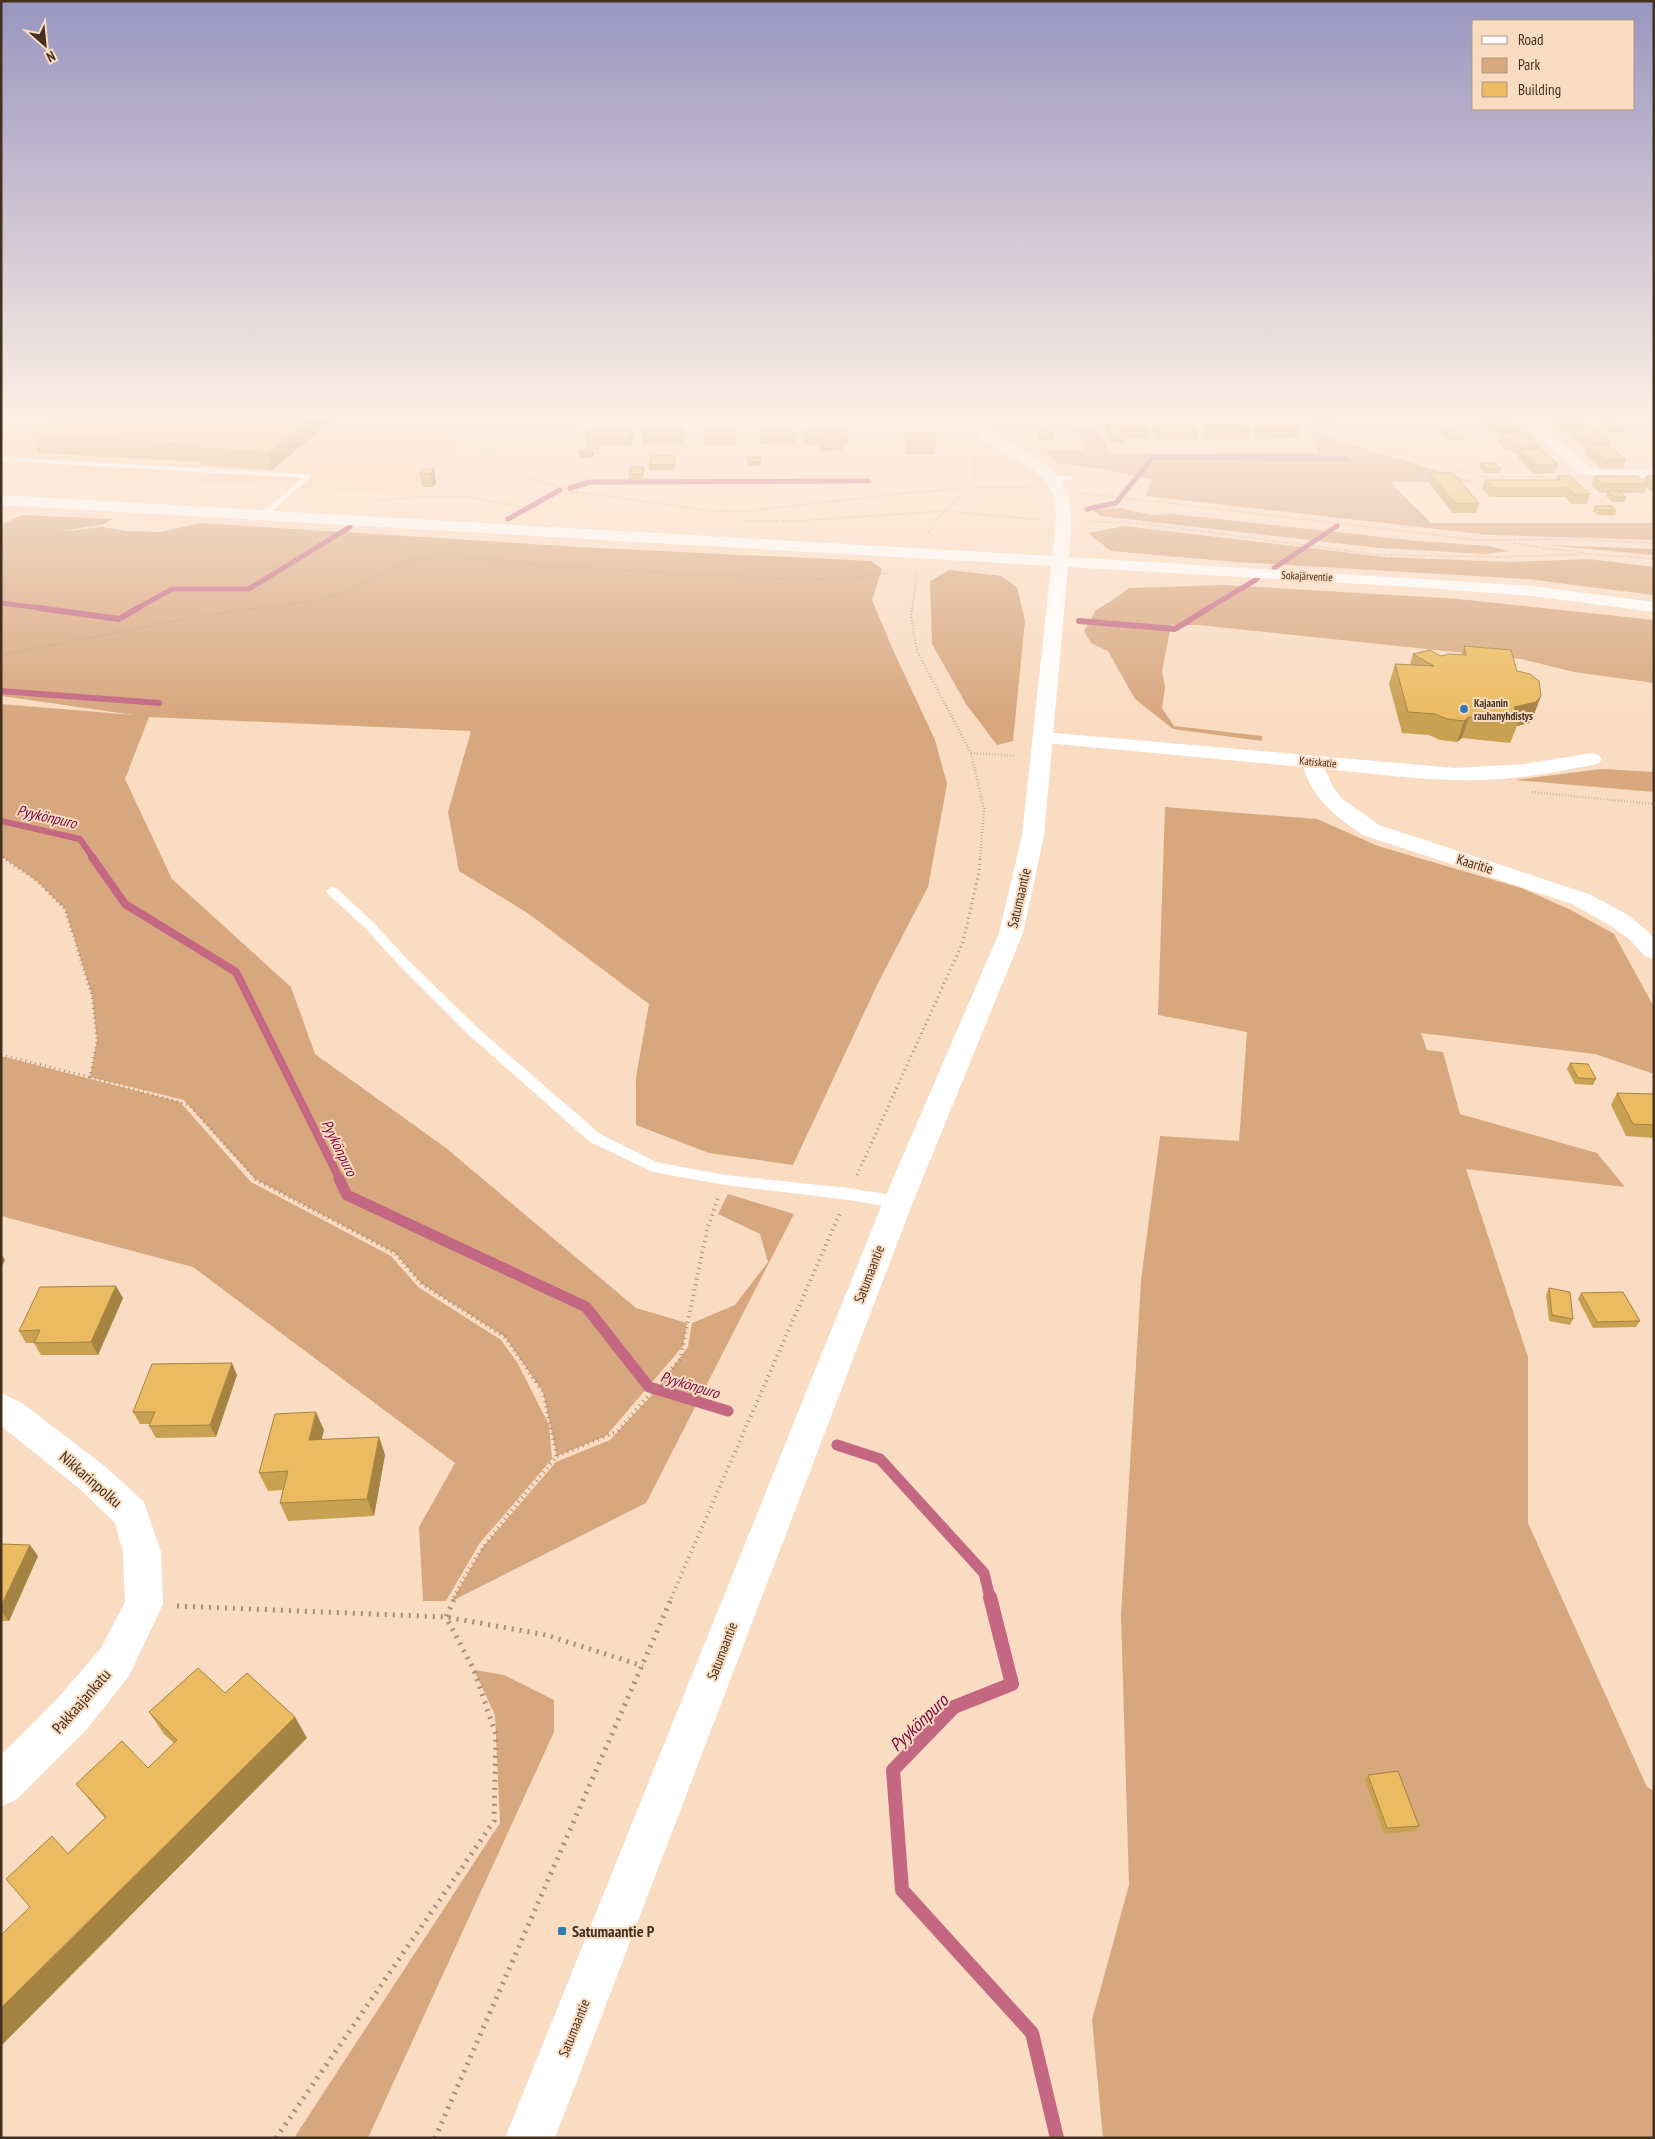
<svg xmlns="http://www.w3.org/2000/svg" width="1655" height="2139" font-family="'PT Sans Narrow',sans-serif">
<rect width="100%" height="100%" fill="#fadcc2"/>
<!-- built -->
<path fill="#fdd0aa" d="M77,417H425L460,442L414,495L1,471V425Z"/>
<!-- green -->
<path fill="#d7a77e" d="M1072,428H1096L1113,454L1319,453L1312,432L1474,482H1390L1431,523H1654V540L1489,535L1146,496L1152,480L1103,469L1056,463L1046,451L1052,449L1082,451L1086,441Z
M1120,508L1151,515L1173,514L1417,541L1489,546L1509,551L1484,554L1380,548L1100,516L1093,510Z
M22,515L112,519L104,524L58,532L102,527L127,531L161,532L200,523L597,548L871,561L882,569L872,600L893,650L935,740L947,784L928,887L879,981L793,1165L709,1153L636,1125V1077L649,1004L529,914L459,871L448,812L471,731L149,717L125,779L172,879L291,987L315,1054L446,1148L636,1308L687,1323L683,1346L606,1436L557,1456L543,1392L505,1337L422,1284L395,1253L255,1179L184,1100L90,1077L97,1040L92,995L65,909L37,881L1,856V704L134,715L1,696V525Z
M1125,526L1384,557L1511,562L1589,559L1654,567V595L1527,579L1236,562L1111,551L1088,533Z
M1547,545L1654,549V555Z
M949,570L1001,576L1017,587L1025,621L1013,741L997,745L966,704L932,644L930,581Z
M1224,585L1459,599L1654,620V683L1574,672L1521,659L1198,625H1171L1162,671L1165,687L1162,708L1174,726L1262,736V741L1173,729L1135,699L1108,651L1091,643L1084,631L1096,610L1113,600L1129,588Z
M1602,769L1654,772V792L1515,780Z
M1165,807L1317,819L1378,846L1521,888L1571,910L1614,934L1654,1007V1074L1595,1054L1421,1033L1427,1050L1443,1052L1460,1114L1597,1153L1625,1187L1466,1169L1528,1357V1523L1647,1787L1654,1791V2138H1103L1092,2020L1129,1885L1121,1616L1141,1280L1160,1136L1239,1141L1247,1032L1158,1015Z
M1,1056L180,1102L251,1182L391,1256L418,1287L501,1340L517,1362L549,1425L552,1459L479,1544L446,1601H423L419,1527L455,1463L193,1267L1,1216Z
M728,1194L794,1214L646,1503L452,1601L483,1547L556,1462L610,1440L652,1395L688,1347L692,1323L735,1305L768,1262L760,1234L718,1214Z
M474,1670L504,1675L554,1700V1732L368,2138H294L500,1823L495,1715Z"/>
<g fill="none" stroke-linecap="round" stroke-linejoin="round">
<!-- stream-far4 -->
<path stroke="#c46783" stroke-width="5" d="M570,488L590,482L869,481
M1087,509L1116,503L1153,457L1347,459
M508,519L560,490
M1274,568L1337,526
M1,603L48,609
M136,609L172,589H249L350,527
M1207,609L1257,579"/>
<!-- stream-far3 -->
<path stroke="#c46783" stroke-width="6" d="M39,608L119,619L138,608
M1079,621L1175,629L1209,608
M1,691L159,703
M1,821L80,839L93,858"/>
<!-- stream-far2 -->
<path stroke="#c46783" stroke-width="8" d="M92,857L125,904L236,972L340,1180"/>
<!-- stream-far1 -->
<path stroke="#c46783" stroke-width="11" d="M339,1179L347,1195L586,1307L649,1387L728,1411
M837,1445L880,1459L984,1573L990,1598"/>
<!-- stream -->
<path stroke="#c46783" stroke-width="14" d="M990,1597L1012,1684L954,1707L893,1770L902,1890L1032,2033L1057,2138"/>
<!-- path-far4 -->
<path stroke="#a88f79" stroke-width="2" stroke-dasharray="0.5 2" stroke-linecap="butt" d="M469,417L463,425L465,430L492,456L531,478L571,491L712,511H748L906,493L984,487H1029
M1003,421L1100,422
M31,425L32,417
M1303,426L1482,477H1559
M1082,493L1478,540L1575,539L1654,543
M380,500L417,497H469L533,509
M746,521H794L945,511L1042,520
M1086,521L1146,524L1380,555L1500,557L1588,554L1654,559
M929,533C938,503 985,497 974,453
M1514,543L1549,549L1585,552
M252,609L316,601L348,592L409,561L439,554L559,567L786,579H851L887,573
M912,609L917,573"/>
<!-- path-far3 -->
<path stroke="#a88f79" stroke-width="2.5" stroke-dasharray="0.5 2.5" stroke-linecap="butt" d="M912,608L911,617L917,651L971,753L984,809L980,858
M1,655L201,616L261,608
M971,753L1016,756
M1532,792L1654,804
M1,856L4,858"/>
<!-- path-far2 -->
<path stroke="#a88f79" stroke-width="3" stroke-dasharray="1 4" stroke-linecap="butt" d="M2,857L37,881L65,909L92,995L97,1040L90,1077L189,1105L257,1180
M1,1055L90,1077
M857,1175L963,942L979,872L980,857"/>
<!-- path-far1 -->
<path stroke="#a88f79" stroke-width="4" stroke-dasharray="1 4.5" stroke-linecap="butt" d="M255,1179L395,1253L422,1284L505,1337L543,1392L557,1456C521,1500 478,1545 454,1598
M557,1456L618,1431L680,1359L707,1230L718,1198
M671,1598L840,1213"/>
<!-- path -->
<path stroke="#a88f79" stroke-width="5" stroke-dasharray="2 6" stroke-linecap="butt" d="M177,1606L446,1617L546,1635L643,1666
M276,2138L494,1821L496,1735L474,1670L446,1617L455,1597
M435,2138L672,1597"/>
<!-- service -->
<path fill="#fff" fill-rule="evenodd" d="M877,417H886L897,424L892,425Z
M1,457L308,474L312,476L264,518L260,516L261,514L302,478L1,461Z
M1048,476H1070L1074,478C1068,482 1053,482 1047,478Z
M332,887L336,888L373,922L406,958L480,1030L600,1134L656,1162L725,1175L848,1188L898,1196L903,1198L906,1202L903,1206L898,1208L848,1200L725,1185L653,1172L590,1142L470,1036L398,964L365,928L328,894L326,891Z"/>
<!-- minor -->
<path fill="#fff" fill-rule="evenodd" d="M559,417H577L586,422L981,423L988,427L981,431L584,430L561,420Z
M1111,417H1291L1289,420L1275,425H1142L1118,423Z
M1517,417H1532L1589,467L1602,470H1654V478H1602L1579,473Z
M1043,732L1455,768L1524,764L1592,753L1599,755L1602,759L1599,763L1592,765C1547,774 1501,782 1455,780C1412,779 1368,773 1325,769L1332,785L1341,798L1379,825L1589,894L1628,915L1654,937V959L1645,956L1629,939L1611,926L1572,904L1363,835C1336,817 1313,799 1303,767L1036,742L1033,738L1036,734Z
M1,1393L22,1403L107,1468L144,1502L161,1552L163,1604L129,1676L87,1729L16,1800L1,1806V1755L57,1699L101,1648L125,1602L123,1552L115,1523L81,1490L1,1426Z"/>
<!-- tertiary -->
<path fill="#fff" fill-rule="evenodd" d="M972,417H986L988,427L992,432C1007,443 1023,450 1039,460C1077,484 1072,518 1069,557L1532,586L1654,602V612L1532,596L1412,587L1068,567L1044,836L1023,933L913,1202L555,2138H505L883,1202L999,933L1022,836L1051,566L1,505V495L1052,556C1054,535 1060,511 1051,491C1036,455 978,457 972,417Z"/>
</g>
<!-- wall -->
<path fill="#c9a153" d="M336,417L272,470L201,465V462L38,453L32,435Z
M1309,417H1338L1337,423H1313Z
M1478,417H1506L1520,430L1519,433L1540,446L1539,449L1558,464L1555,473L1534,474L1518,458L1519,455H1516L1510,449H1505L1498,442L1499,439L1483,425L1484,423Z
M1550,417H1580L1588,424L1587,428L1610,442L1609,445L1626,460L1623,468L1602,469L1585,454L1586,450L1570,437L1572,433H1565L1549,419Z
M1602,421L1624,428L1623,433H1609L1600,425Z
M1254,423L1300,430L1298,438L1258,439L1252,432Z
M1106,424L1149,430L1147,438L1125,439L1124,443H1111L1105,432Z
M1153,425L1198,432L1197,440L1156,441L1152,434Z
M1204,425L1250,431L1248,440H1208L1203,433Z
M683,428V437L682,444L643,445L642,436Z
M737,428L736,445H704V436Z
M1037,428L1053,436V440H1039L1037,432Z
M1444,428L1465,436L1463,441H1450L1442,433Z
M589,429L633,437L630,447H619L618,445H600L599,449H586V441Z
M804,429L848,436V445H843V450L820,451L819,445H804Z
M760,430L795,434V443L760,444Z
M905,433L936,441L935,455L905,454Z
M593,450L594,454L592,458H580L579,453Z
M747,457H760L761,466H748Z
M676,460L674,470H649V465Z
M1481,463L1501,469L1499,473H1485L1479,468Z
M434,469L436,483L433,487H422L420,473Z
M644,471L642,479H629V474Z
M1430,473L1479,503L1476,513H1453L1428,482Z
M1654,475V493L1646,487L1644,493H1620L1626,497L1624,502H1613L1606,496L1607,493H1600L1591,485L1594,476L1644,481L1646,476Z
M1557,476L1590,494L1587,504H1571L1565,497H1490L1482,489L1485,480H1556Z
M1595,506L1616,511L1615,515H1597L1593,511Z
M1464,646L1517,671L1541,696L1533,717L1529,723L1517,726L1510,743L1462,738L1457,742L1440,740L1429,735L1402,733L1389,684L1395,664L1410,665L1413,654L1441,656L1461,655Z
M1570,1063L1596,1079L1593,1085L1575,1084L1567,1069Z
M1617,1093L1654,1094V1138L1626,1136L1611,1105Z
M1549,1288L1573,1319L1570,1325L1549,1321L1546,1294Z
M1581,1293L1640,1321L1636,1327L1593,1328L1578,1299Z
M123,1298L98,1355H41L34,1343H26L19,1331Z
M237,1375L216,1437L156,1438L149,1426L150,1424H140L133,1412Z
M324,1430L321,1440L379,1437L385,1455L374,1516L288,1521L280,1503L283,1490L268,1491L259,1473Z
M1,1544L38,1556L9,1621H1Z
M225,1693L307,1738L30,1907L68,1853L105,1818L76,1784L148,1768L174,1743L164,1734L149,1712Z
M1368,1775L1419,1826L1415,1831L1384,1834L1365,1780Z"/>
<!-- shaded-wall -->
<path fill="#a48343" d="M312,417H336L272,470L268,453Z
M632,428L633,437L630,447L629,438Z
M683,428V437L682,444V436Z
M599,436L600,445L599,449L598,440Z
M593,450L594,454L592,458L591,453Z
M644,467V471L642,479V474Z
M434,469L436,483L433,487L430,474Z
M1541,696L1533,717L1529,723L1517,726L1518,722L1514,707Z
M1469,717L1462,738L1457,742L1464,721Z
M1,1253L5,1260L1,1268Z
M116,1286L123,1298L98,1355L91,1342Z
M232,1363L237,1375L216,1437L210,1425Z
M316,1412L324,1430L317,1458L309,1440Z
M379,1437L385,1455L374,1516L367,1499Z
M30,1545L38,1556L9,1621L1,1612V1606Z
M295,1717L307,1738L1,2046V2008Z"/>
<!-- building -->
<path fill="#eabb60" stroke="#a48343" d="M62,417H312L268,453L197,448L200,445L32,435Z
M1486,417H1506L1520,430L1500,431Z
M1560,417H1580L1588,424H1568Z
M1602,421H1615L1624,428H1611Z
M1144,423L1149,430H1122L1125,434L1113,435L1106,424Z
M1254,423H1294L1300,430H1259Z
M1245,424L1250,431L1209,432L1204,425Z
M1153,425H1194L1198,432H1157Z
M632,428L629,438H618V436H599L598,440L586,441L589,429Z
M683,428L682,436H642L643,429Z
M737,428L736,436H704V429Z
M1037,428H1050L1053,436H1040Z
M1444,428H1457L1465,436H1451Z
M1573,428H1593L1610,442H1590Z
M804,429H847L848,436H842L843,442H820L819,436H804Z
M760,430H794L795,434L760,435Z
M905,433H935L936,441H906Z
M1500,433H1528L1540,446H1519L1513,440H1507Z
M1588,445H1609L1626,460H1606Z
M1520,449H1541L1558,464L1537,465Z
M581,450H593L591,453H579Z
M651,456H675L674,465H649Z
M747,457H760L761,462H748Z
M1481,463H1495L1501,469H1487Z
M631,467H644L642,474H629Z
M424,469H434L430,474L420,473Z
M1430,473H1453L1479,503L1456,504Z
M1654,475V482L1646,476Z
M1557,476H1570L1590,494L1575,495L1568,488H1493L1485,480H1561Z
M1594,476H1638L1647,484H1603Z
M1607,491H1618L1626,497H1615Z
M1595,506H1612L1616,511L1599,510Z
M1464,646L1511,650L1517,671L1530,674L1539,681L1541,696L1536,702L1514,707L1518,722L1469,717L1464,721L1447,719L1435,714L1408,712L1395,664L1434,666L1413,654L1430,650L1441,656L1449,654L1466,655Z
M1570,1063L1588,1064L1596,1079L1578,1078Z
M1617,1093L1654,1094V1125L1633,1124Z
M116,1286L91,1342L34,1343L40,1330L19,1331L40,1287Z
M1549,1288L1570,1292L1573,1319L1552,1315Z
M1623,1292L1640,1321L1597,1322L1581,1293Z
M232,1363L210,1425L149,1426L155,1412H133L152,1364Z
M316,1412L309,1440L379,1437L367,1499L280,1503L288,1471L259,1473L275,1414Z
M1,1544L30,1545L1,1606Z
M198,1668L225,1693L247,1673L295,1717L1,2008V1935L30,1907L6,1879L52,1836L68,1854L106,1817L76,1784L122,1741L148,1768L177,1740L149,1712Z
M1398,1771L1419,1826L1387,1828L1368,1775Z"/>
<!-- sky -->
<linearGradient id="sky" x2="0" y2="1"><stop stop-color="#9995c0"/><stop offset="0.58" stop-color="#fdefe4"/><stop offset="1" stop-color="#fdefe4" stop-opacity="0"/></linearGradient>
<rect width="1655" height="717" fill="url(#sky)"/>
<!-- markers -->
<g fill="#317caf" stroke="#fadcc2" stroke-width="2">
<circle cx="1464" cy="709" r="5"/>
<rect x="557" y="1926" width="10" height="10" rx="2.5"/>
</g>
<g text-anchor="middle" stroke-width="4" stroke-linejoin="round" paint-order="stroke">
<!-- far-street labels -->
<g font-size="11" fill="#43301f" stroke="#fadcc2">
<text transform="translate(1307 576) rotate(3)" y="4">Sokajärventie</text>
<text transform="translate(1318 762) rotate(5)" y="4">Katiskatie</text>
</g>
<!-- far-poi labels -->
<g font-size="11" font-weight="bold" fill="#43301f" stroke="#fadcc2" text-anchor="start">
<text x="1474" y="707">Kajaanin<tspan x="1474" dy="13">rauhanyhdistys</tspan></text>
</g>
<!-- street labels -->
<g font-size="14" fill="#43301f" stroke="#fadcc2">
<text transform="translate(1475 864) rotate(17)" y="5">Kaaritie</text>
<text transform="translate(1019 898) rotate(-77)" y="5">Satumaantie</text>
<text transform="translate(869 1274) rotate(-69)" y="5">Satumaantie</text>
<text transform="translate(722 1651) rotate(-69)" y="5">Satumaantie</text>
<text transform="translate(574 2028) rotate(-68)" y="5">Satumaantie</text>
</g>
<!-- water labels -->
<g font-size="15" font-style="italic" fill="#7c033c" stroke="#fadcc2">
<text transform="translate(47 817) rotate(13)" y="5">Pyykönpuro</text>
<text transform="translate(339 1148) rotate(64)" y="5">Pyykönpuro</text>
<text transform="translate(690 1385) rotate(17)" y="5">Pyykönpuro</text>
</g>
<!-- near-street labels -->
<g font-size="16" fill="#43301f" stroke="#fadcc2">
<text transform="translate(91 1479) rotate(41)" y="6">Nikkarinpolku</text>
<text transform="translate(81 1701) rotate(-49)" y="6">Pakkaajankatu</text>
</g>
<!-- near-poi labels -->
<g font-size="16" font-weight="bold" fill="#43301f" stroke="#fadcc2" text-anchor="start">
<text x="572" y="1937">Satumaantie P</text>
</g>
<!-- near-water labels -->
<g font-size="18" font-style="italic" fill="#7c033c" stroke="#fadcc2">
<text transform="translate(919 1723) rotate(-44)" y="6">Pyykönpuro</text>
</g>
</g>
<!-- border -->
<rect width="1655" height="2139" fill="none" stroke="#43301f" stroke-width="5"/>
<!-- legend -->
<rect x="1472" y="20" width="162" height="90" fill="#fadcc2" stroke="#b19781"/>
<rect x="1482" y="36" width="25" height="8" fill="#ffffff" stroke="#b19781"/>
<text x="1518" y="45" font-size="15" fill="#43301f">Road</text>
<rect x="1482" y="58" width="25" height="15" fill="#d7a77e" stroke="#b19781"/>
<text x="1518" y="70" font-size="15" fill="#43301f">Park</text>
<rect x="1482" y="82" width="25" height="15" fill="#eabb60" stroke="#b19781"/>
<text x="1518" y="95" font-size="15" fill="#43301f">Building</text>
<!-- north arrow -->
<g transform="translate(45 45) rotate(153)" stroke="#fadcc2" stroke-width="4" paint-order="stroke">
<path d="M0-4L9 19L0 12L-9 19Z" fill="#43301f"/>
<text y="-8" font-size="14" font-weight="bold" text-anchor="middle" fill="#43301f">N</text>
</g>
</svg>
